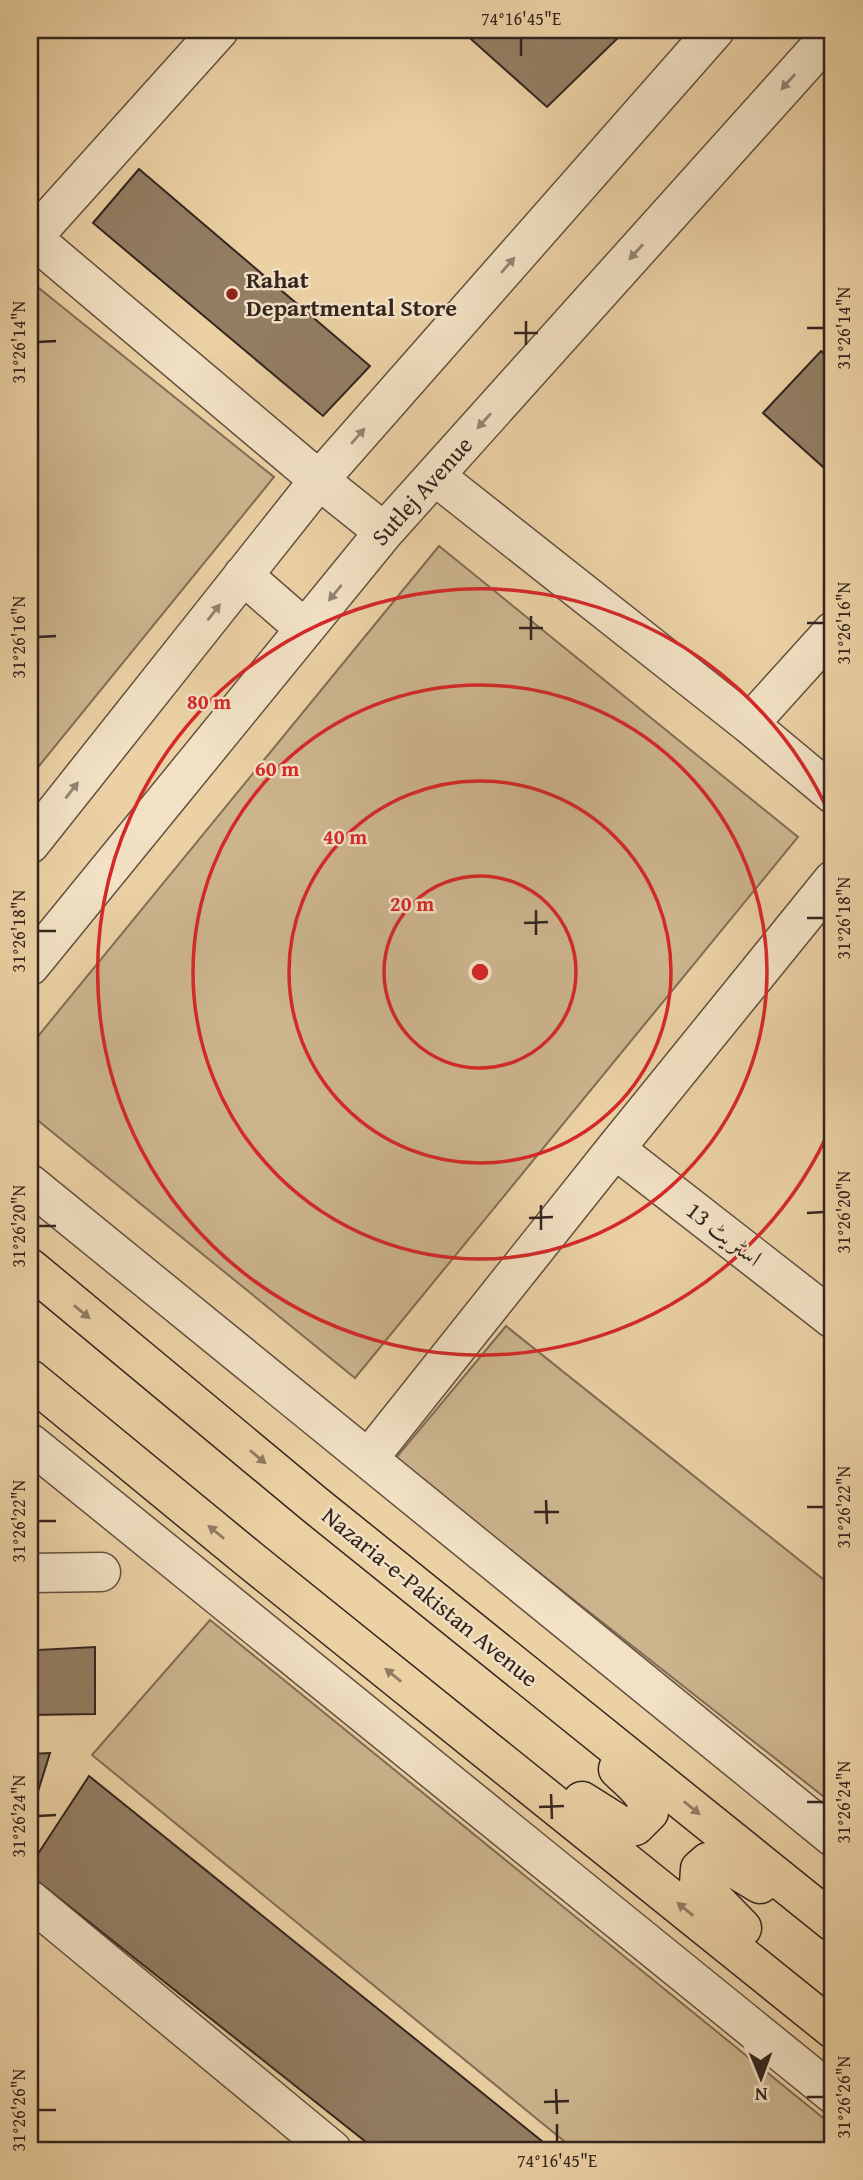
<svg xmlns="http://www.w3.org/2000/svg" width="863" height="2180" font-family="'Gentium Book Plus',Amiri,serif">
<rect width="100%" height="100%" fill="#ebd1a4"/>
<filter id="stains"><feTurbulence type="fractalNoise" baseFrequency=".00286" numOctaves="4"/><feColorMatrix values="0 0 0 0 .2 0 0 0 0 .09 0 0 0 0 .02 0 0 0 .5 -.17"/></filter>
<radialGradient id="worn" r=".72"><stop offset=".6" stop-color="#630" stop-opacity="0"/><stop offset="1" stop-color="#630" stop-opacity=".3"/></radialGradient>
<!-- green -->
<path fill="#ccb48d" stroke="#806c56" stroke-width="2" d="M30,281L274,477L30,777Z
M439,546L798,837L355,1378L30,1114V1046Z
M506,1326L833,1587V1804L395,1459Z
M210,1620L833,2126V2150H575L92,1755Z"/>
<!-- building -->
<path fill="#937e64" stroke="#34251f" stroke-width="2" d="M465,30H626L547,107L463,32Z
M139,169L370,366L323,416L93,223Z
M821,351L833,361V476L763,413Z
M30,1591H36L38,1650L95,1647V1714L30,1715Z
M50,1753L30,1817V1754Z
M89,1776L553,2150H376L30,1875V1866Z"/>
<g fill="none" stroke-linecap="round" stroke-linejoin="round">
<defs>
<path id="minor" d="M30,236L319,480L384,532
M32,238L219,30
M435,476L749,724L833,794
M243,575L305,629
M749,724L833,631
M30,844L319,480L715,30
M30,966L384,532L833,32
M615,1149L833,1319
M30,1184L833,1837
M30,1443L833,2094
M368,1459L615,1149L833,880
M30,1573L101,1572
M30,1900L332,2150"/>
<path id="major" d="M30,1268L314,1504L833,1922
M30,1379L249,1559L833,2029
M582,1801L625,1828L635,1826L649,1812C649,1794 631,1782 618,1769
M742,1928L699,1884L700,1869L708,1862L722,1861L760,1884"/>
</defs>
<!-- minor casing -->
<use href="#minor" stroke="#625040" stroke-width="41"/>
<!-- major casing -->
<use href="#major" stroke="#34251f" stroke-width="41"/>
<!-- minor -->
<use href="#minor" stroke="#f2e1c4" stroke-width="38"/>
<!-- major -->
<use href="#major" stroke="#ebd1a4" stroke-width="38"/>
</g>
<!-- one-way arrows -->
<defs><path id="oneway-solid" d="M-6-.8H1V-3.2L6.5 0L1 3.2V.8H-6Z" transform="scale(1.75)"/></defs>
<g fill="#938372">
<use href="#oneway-solid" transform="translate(788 82) rotate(132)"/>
<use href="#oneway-solid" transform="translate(636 252) rotate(132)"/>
<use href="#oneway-solid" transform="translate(508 265) rotate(-49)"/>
<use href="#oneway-solid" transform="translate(484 421) rotate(132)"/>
<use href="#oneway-solid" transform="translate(358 436) rotate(-49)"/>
<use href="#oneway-solid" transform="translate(335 593) rotate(129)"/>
<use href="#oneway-solid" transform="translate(214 612) rotate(-52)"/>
<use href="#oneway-solid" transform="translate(72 790) rotate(-52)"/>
</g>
<g fill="#907b62">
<use href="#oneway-solid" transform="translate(82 1312) rotate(40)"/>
<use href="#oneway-solid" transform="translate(258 1457) rotate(40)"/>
<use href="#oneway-solid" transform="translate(216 1532) rotate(-141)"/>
<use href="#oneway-solid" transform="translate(393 1675) rotate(-141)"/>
<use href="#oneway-solid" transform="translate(692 1808) rotate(39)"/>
<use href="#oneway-solid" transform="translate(685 1909) rotate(-141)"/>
</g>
<!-- ticks -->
<path fill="none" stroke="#34251f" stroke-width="2.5" d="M521,38V56M526,321V345M807,328H824M514,333H538M38,342L56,341M531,616V640M807,623H824M519,628H543M38,637L56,636M536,910V935M807,918H824M524,923L548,922M38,931H56M541,1205V1230M807,1213L824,1212M529,1218L553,1217M38,1226H56M546,1500L547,1524M807,1507H824M534,1512H559M38,1521H56M551,1794L552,1819M807,1802H824M539,1807L564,1806M38,1816L56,1815M556,2089L557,2114M807,2097H824M544,2102L569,2101M38,2110H56M557,2124V2142"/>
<!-- distance rings -->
<g fill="none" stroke="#d62828" stroke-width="3.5">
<circle cx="480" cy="972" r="96"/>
<circle cx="480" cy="972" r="191"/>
<circle cx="480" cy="972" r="287"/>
<path d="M833 1122A383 383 0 1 1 833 822"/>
</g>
<!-- markers -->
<circle fill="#8f2418" stroke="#f2e1c4" stroke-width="2.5" cx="232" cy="294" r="7"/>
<g text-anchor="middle" stroke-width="5" stroke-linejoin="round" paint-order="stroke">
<!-- poi labels -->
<g font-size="24" font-weight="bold" fill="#34251f" stroke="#f2e1c4" text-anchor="start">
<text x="246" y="288">Rahat<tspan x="246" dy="28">Departmental Store</tspan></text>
</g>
<!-- street labels -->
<g font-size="24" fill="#34251f" stroke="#f2e1c4">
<text transform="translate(422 491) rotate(-48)" y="8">Sutlej Avenue</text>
<text transform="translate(724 1234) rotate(38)" y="8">اسٹریٹ 13</text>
<text transform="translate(430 1597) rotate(39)" y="8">Nazaria-e-Pakistan Avenue</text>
</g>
</g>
<circle cx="480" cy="972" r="10" fill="#d62828" stroke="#f2e1c4" stroke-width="3.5"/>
<g font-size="21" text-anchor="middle" font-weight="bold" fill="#d62828" stroke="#f2e1c4" stroke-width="5" stroke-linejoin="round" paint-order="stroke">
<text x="209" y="709">80 m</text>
<text x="277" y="776">60 m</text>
<text x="345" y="844">40 m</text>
<text x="412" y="911">20 m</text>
</g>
<!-- margin -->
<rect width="863" height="2180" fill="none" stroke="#ebd1a4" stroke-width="77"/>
<!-- north arrow -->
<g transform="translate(761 2078) rotate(179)" stroke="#f2e1c4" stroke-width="5" paint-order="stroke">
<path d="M0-5L12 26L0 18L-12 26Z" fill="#34251f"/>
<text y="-10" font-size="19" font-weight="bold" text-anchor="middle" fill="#34251f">N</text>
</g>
<rect x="38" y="38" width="786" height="2104" fill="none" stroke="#34251f" stroke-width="2.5"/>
<g font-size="18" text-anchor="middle" fill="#34251f">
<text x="521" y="25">74°16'45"E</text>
<text transform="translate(844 328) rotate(-90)" y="6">31°26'14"N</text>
<text transform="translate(19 342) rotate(-90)" y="6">31°26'14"N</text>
<text transform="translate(844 623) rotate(-90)" y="6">31°26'16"N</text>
<text transform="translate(19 637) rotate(-90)" y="6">31°26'16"N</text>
<text transform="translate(844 918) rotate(-90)" y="6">31°26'18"N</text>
<text transform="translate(19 931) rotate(-90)" y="6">31°26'18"N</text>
<text transform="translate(844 1212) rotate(-90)" y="6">31°26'20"N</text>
<text transform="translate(19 1226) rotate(-90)" y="6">31°26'20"N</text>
<text transform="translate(844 1507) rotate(-90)" y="6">31°26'22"N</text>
<text transform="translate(19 1521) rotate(-90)" y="6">31°26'22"N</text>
<text transform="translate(844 1802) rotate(-90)" y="6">31°26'24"N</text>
<text transform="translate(19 1816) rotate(-90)" y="6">31°26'24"N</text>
<text transform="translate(844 2097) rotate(-90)" y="6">31°26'26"N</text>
<text transform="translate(19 2110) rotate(-90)" y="6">31°26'26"N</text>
<text x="557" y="2167">74°16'45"E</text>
</g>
<rect width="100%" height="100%" filter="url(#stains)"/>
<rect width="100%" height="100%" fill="url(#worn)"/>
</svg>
